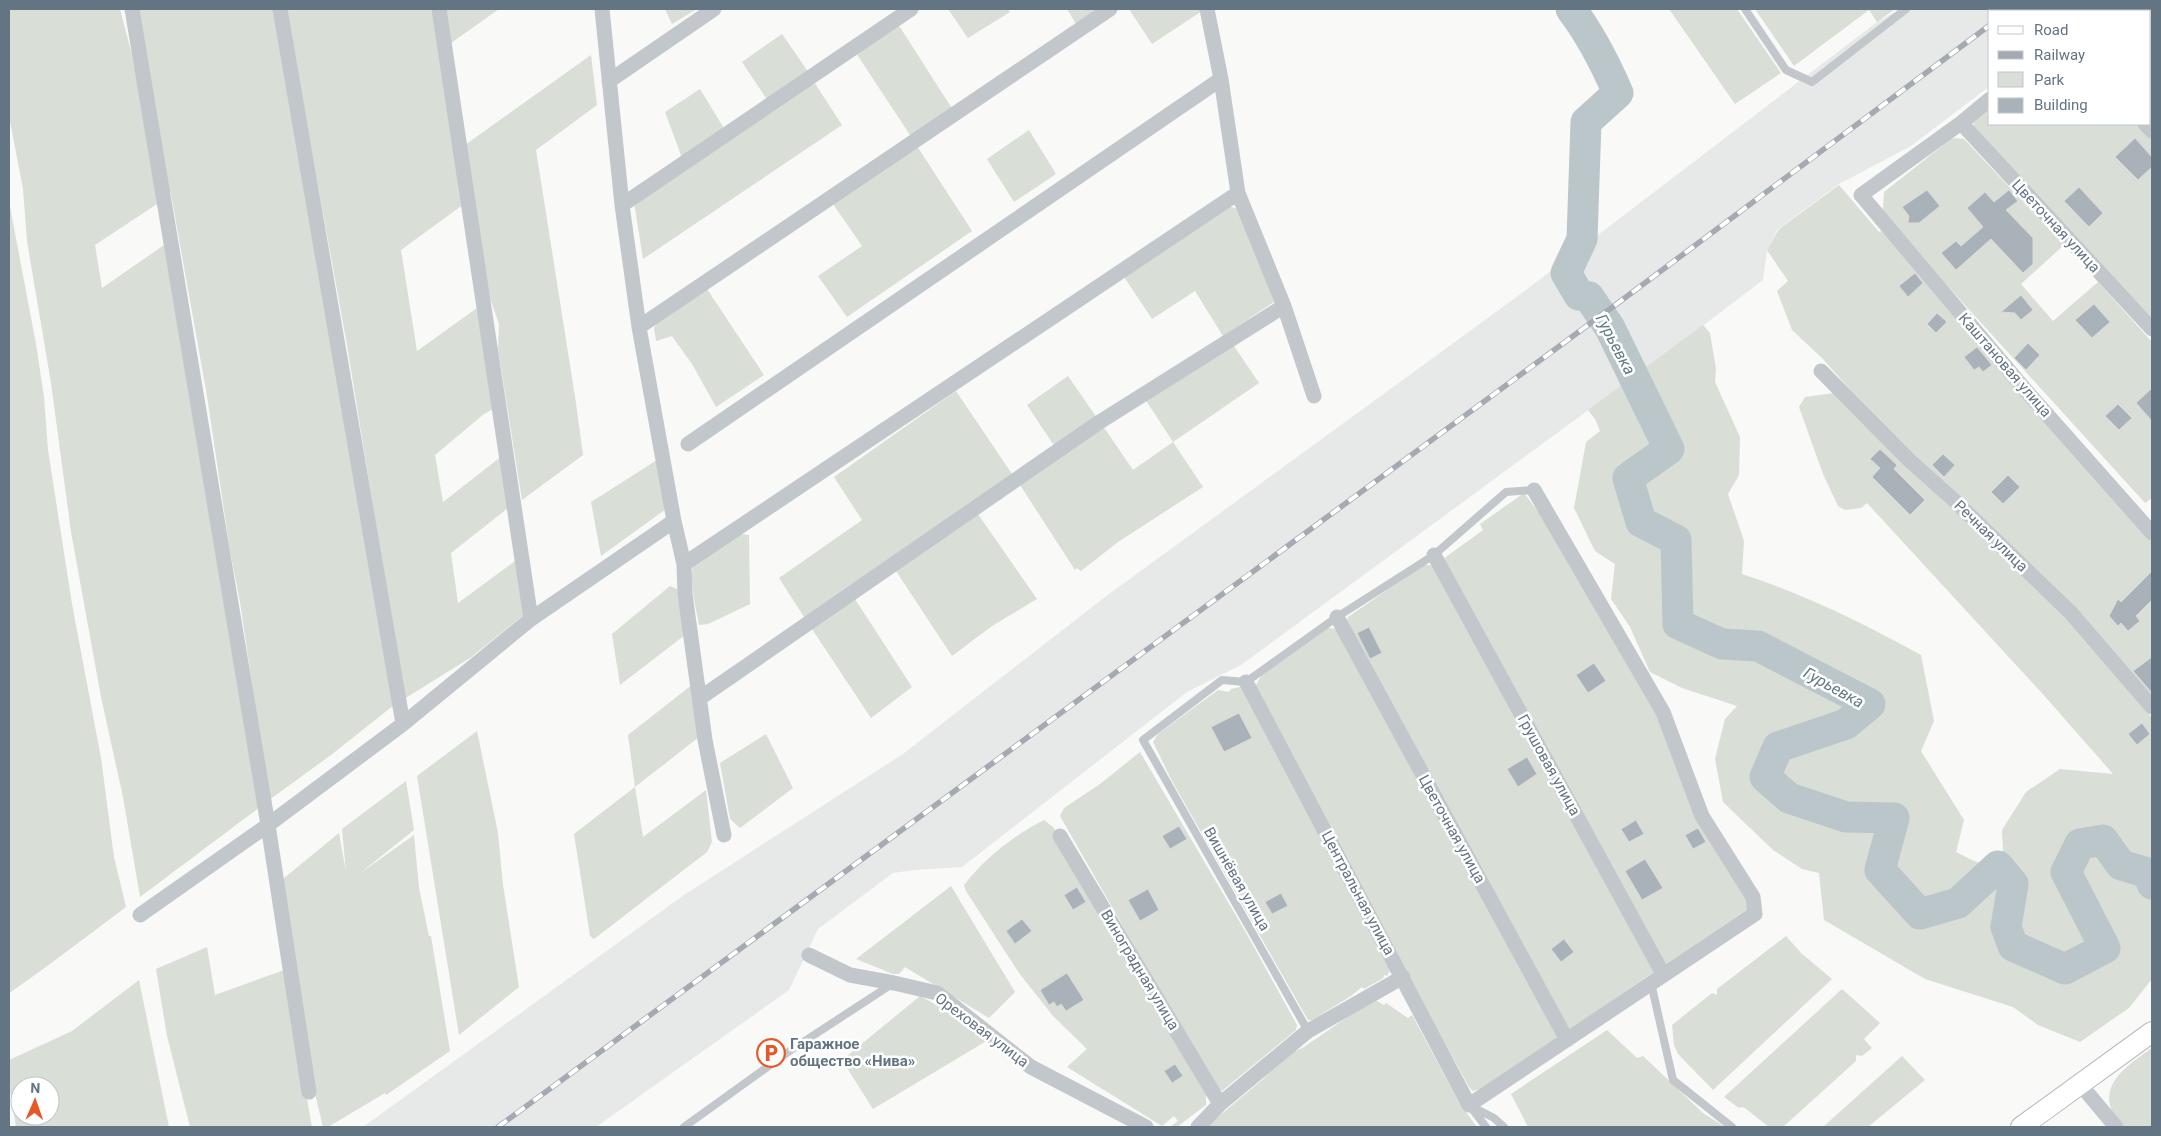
<svg xmlns="http://www.w3.org/2000/svg" width="2161" height="1136" font-family="Roboto,sans-serif">
<rect width="100%" height="100%" fill="#f9f9f7"/>
<!-- built -->
<path fill="#e7e8e8" d="M1900,9H2091L2088,11H1990V86L1911,146L1839,184L1778,229L1767,250L1763,280L1688,337L1241,665L1187,692L962,867L914,870L893,873L818,929L789,990L596,1127H363L684,895L903,754L1105,597L1522,293L1877,22Z"/>
<!-- green -->
<path fill="#d9ded6" fill-rule="evenodd" d="M9,9H120L132,55L160,202L95,245L102,288L167,243L260,807L140,897L123,797L101,697L71,532L51,383L27,241L23,189L9,116Z
M139,9H275L394,705L331,755L269,800L240,602L230,551L207,396L171,194L168,187Z
M286,9H433L464,204L401,250L417,351L477,308L495,408L484,414L435,455L443,502L502,456L508,508L451,553L458,603L515,561L525,614L470,658L404,699L347,345Z
M445,9H499L451,43Z
M665,9H697L672,24Z
M948,9H1008L1010,12L968,38Z
M1067,9H1099L1076,24Z
M1129,9H1201L1202,11L1152,44Z
M1669,9H1737L1781,73L1735,104Z
M1755,9H1895L1877,22L1869,10L1794,66Z
M2114,9H2152V120L2150,118V11H2111Z
M898,24L953,110L912,138L856,53Z
M782,34L809,73L768,101L742,62Z
M591,55L597,105L536,150L576,403L583,455L522,500L498,349L499,324L490,298L465,145Z
M814,82L842,125L643,259L634,202Z
M700,89L725,130L682,158L665,112Z
M1990,107V124H2138L2152,138V318L1974,129L1973,120Z
M1029,130L1056,174L1014,202L987,159Z
M1956,138L1964,139L2064,245L2021,284L2053,321L2098,282L2152,342V498L2145,503L1944,282L1883,210L1884,192L1951,139Z
M917,146L972,231L847,317L818,276L862,246L833,204Z
M1839,185L1879,232L1881,231L1886,235L2152,532V699L1853,393L1822,358L1792,330L1777,291L1788,281L1767,250L1779,229Z
M9,201L36,344L44,397L48,450L72,604L101,758L114,857L126,907C87,936 49,966 9,993Z
M1228,206L1238,209L1275,296L1274,302L1223,336L1195,291L1152,319L1124,277Z
M707,289L764,375L716,407L692,364L672,336L656,341L654,328L659,319Z
M1703,325L1710,333L1716,369L1715,382L1740,437L1739,475L1728,494L1744,541L1742,574C1804,594 1863,623 1921,655L1934,721L1921,751L1964,820L1956,852L1974,861L2004,870L2002,830L2026,792L2060,769L2113,774L2041,692L1867,503L1861,508L1845,510L1838,506L1823,474L1799,407L1805,397L1834,393L1986,536L2093,646L2152,718V979L2129,1008L2080,1042L2038,1025L2013,1007L1925,979L1824,920L1819,873L1802,869L1773,850L1723,802L1715,759L1725,719L1737,706L1682,688L1650,672L1630,627L1611,599L1615,564L1595,551L1574,508L1586,442L1600,431L1595,419L1588,410Z
M1232,343L1259,383L1173,442L1203,487L1118,542L1081,571L1077,568L1075,570L1020,485L1103,426L1133,470L1173,442L1145,399Z
M1068,376L1097,418L1055,447L1027,405Z
M956,391L1014,477L806,620L779,578L862,520L834,477Z
M657,460L666,509L601,556L591,502Z
M1524,493L1543,518L1640,671L1749,901L1747,912L1665,967L1443,559L1483,530L1480,524Z
M978,514L1037,599L992,626L952,656L896,571Z
M741,534L749,535L750,604L708,624L699,625C696,606 688,580 694,562Z
M1423,565H1431L1654,972L1569,1030L1346,624L1348,617Z
M670,586L677,589L685,635L620,685L612,634Z
M855,599L912,687L871,718L812,629Z
M1328,628L1337,629L1558,1037L1480,1089L1473,1091L1469,1087L1371,909L1254,688L1262,675Z
M693,684L699,737L635,787L643,837L706,790L712,842L707,852L594,939L590,936L574,834L635,787L628,735Z
M1240,687L1390,971L1387,976L1385,975L1382,979L1364,989L1362,987L1351,996L1312,1020H1308L1172,781L1153,742L1158,734L1218,690L1229,692L1231,689Z
M477,731L498,833L503,885L519,987L459,1035L417,776Z
M766,734L793,788L740,828L730,819L720,763Z
M1140,752L1245,931L1297,1025L1296,1030L1222,1091L1215,1087L1060,816L1064,808L1100,784Z
M406,781L414,830L359,874L414,835L419,888L429,936H431L450,1051L386,1095L385,1093L328,1127H323L312,1081L278,883L339,833L346,872L342,829Z
M1044,820L1053,827L1060,838L1206,1095V1105L1177,1127H1170L1178,1121L1174,1116L1162,1126L1067,1067L1087,1049L1053,1016L1019,973L966,891L964,885C984,859 1014,835 1044,820Z
M951,886L1015,992L989,1018L905,967L899,974H893L856,959Z
M1786,936L1801,953L1832,979L1713,1090L1678,1054L1674,1045L1672,1025L1712,993L1717,995V989Z
M207,947L215,995L284,970L312,1127H190L167,1036L156,969Z
M139,980L169,1127H16L9,1084V1060L72,1031ZM20,1086H50V1116H20Z
M1842,989L1880,1023L1864,1039L1872,1048L1862,1056L1856,1055V1061L1783,1127H1769L1746,1109L1743,1107L1739,1108L1724,1097Z
M920,996L952,1013L988,1040L873,1109L842,1060Z
M1375,1000L1384,1005L1386,1003L1408,1018L1412,1015L1460,1104L1477,1127H1206L1262,1080L1294,1049L1296,1051L1304,1047L1362,1007Z
M1607,1030L1637,1058L1643,1056L1703,1113L1725,1127H1528L1511,1094Z
M2152,1048V1127H2121C2092,1089 2122,1069 2152,1048Z
M1902,1056L1925,1080L1868,1127H1823Z"/>
<g fill="none" stroke-linecap="round" stroke-linejoin="round">
<!-- river -->
<path stroke="#bbc6cb" stroke-width="31" d="M1571,9C1591,35 1605,63 1618,93L1586,122L1582,239L1566,273L1579,295L1589,297L1610,328L1669,449L1628,478L1641,522L1676,540L1678,624L1722,644L1758,646L1870,704L1846,724L1778,747L1765,777L1789,798L1846,817L1894,818L1880,870L1920,914L1958,903L1998,866L2013,884L2006,927L2013,946L2065,969L2105,948L2066,872L2080,844L2103,840L2121,865L2148,873L2152,884"/>
</g>
<!-- building -->
<path fill="#a9b2b9" stroke="#dbdbd9" d="M2135,138L2152,157V167L2138,180L2115,157Z
M2079,187L2103,213L2089,227L2064,201Z
M1927,190L1940,206L1919,223H1908L1909,216L1902,207Z
M2009,190L2018,201L2006,210L2033,238V264L2023,273L1991,239L1956,270L1941,253L1956,241L1961,246L1983,227L1967,208L1985,192L1994,202Z
M1915,273L1923,283L1908,297L1899,286Z
M2021,295L2033,310L2021,320L2015,313L2001,312Z
M2094,304L2110,322L2092,338L2075,320Z
M1937,313L1947,322L1936,333L1927,324Z
M2028,343L2040,355L2026,370L2014,358Z
M1977,347L1992,365L1983,372L1979,367L1974,370L1964,357Z
M2152,388V421L2136,403Z
M2118,404L2132,418L2119,430L2105,416Z
M1880,449L1897,465L1894,469L1925,500L1910,515L1872,477L1880,468L1870,459Z
M1943,454L1955,465L1944,477L1932,465Z
M2008,475L2020,487L2003,504L1991,492Z
M2152,571V600L2136,616L2140,621L2128,631L2121,623L2118,626L2109,616L2118,599L2121,602Z
M1369,627L1382,653L1370,659L1357,633Z
M2152,657V693L2133,671Z
M1594,663L1606,681L1588,693L1576,675Z
M1239,713L1252,738L1224,752L1211,727Z
M2142,723L2150,734L2137,745L2128,734Z
M1527,757L1537,774L1518,787L1507,769Z
M1636,820L1644,834L1629,842L1621,829Z
M1179,826L1187,839L1170,849L1162,836Z
M1698,828L1706,842L1693,849L1685,835Z
M1645,859L1663,888L1642,900L1625,871Z
M1077,887L1086,902L1073,910L1064,895Z
M1148,889L1159,910L1140,921L1128,900Z
M1281,893L1288,906L1272,914L1265,902Z
M1022,919L1032,931L1015,944L1006,931Z
M1564,939L1574,952L1561,962L1551,949Z
M1067,973L1084,1000L1066,1011L1061,1004L1057,1007L1054,1002L1049,1005L1040,990Z
M1175,1064L1183,1076L1172,1083L1164,1071Z"/>
<g fill="none" stroke-linecap="round" stroke-linejoin="round">
<defs>
<path id="secondary" d="M2021,1127L2152,1032"/>
</defs>
<!-- secondary casing -->
<use href="#secondary" stroke="#b4bac0" stroke-width="22"/>
<!-- lane -->
<path stroke="#c2c7cb" stroke-width="8" d="M1745,9L1786,70L1812,82L1906,9
M1651,983L1673,1080L1732,1127
M1308,1031L1143,740L1222,680L1246,682L1337,617L1434,555L1506,492L1534,490
M1469,1105L1494,1118L1504,1127
M1470,1106L1486,1127
M684,1127L791,1050L892,984"/>
<!-- street -->
<path stroke="#c2c7cb" stroke-width="15" d="M132,9L268,825L309,1092
M280,9L403,724
M439,9L531,619
M602,9L622,205L639,327L674,521L684,564L685,594L705,740L724,835
M1207,9L1221,79L1238,193L1284,306L1314,396
M2101,11L2105,9
M609,81L714,9
M1990,99L1961,123L1861,195L2028,393L2152,533
M1961,123L2152,329
M2145,124L2152,131
M622,205L911,9
M639,327L1110,9
M1821,371L1909,460L1955,501L2071,613L2152,707
M688,444L1221,79
M1434,555L1663,974
M684,564L1238,193
M1337,617L1567,1040
M1246,682L1469,1105L1755,914L1753,897L1702,816L1663,712L1534,490
M700,698L1098,423L1284,306
M1060,836L1220,1104
M140,915L268,825L403,724L531,619L674,521
M809,955L850,975L894,983L937,993L1031,1067L1146,1127
M2080,1084L2116,1127
M1198,1127L1220,1104L1308,1031L1403,977"/>
<!-- secondary -->
<use href="#secondary" stroke="#fff" stroke-width="20"/>
<defs>
<path id="rail" d="M2008,11L2012,9
M498,1127L1618,303L1990,25"/>
</defs>
<!-- rail casing -->
<use href="#rail" stroke="#a3aab1" stroke-width="5.5"/>
<!-- rail -->
<use href="#rail" stroke="#fff" stroke-width="4" stroke-dasharray="11" stroke-linecap="butt"/>
</g>
<!-- icons -->
<defs>
<symbol id="parking-ring" viewBox="-11 -11 22 22"><circle r="9.5" fill="#fff" stroke="#e85827" stroke-width="1.5"/><path d="M-3.5-5.5H1a3.5 3.5 0 0 1 0 7H-1V5.5H-3.5ZM-1-3.4V-.6H.8a1.4 1.4 0 0 0 0-2.8Z" fill="#e85827"/></symbol>
</defs>
<g fill-rule="evenodd">
<use href="#parking-ring" x="755" y="1037" width="32" height="32"/>
</g>
<g text-anchor="middle" stroke-width="5" stroke-linejoin="round" paint-order="stroke">
<!-- street labels -->
<g font-size="15" fill="#637483" stroke="#fff">
<text transform="translate(2056 226) rotate(47)" y="5">Цветочная улица</text>
<text transform="translate(2005 365) rotate(49)" y="5">Каштановая улица</text>
<text transform="translate(1991 536) rotate(44)" y="5">Речная улица</text>
<text transform="translate(1549 765) rotate(61)" y="5">Грушовая улица</text>
<text transform="translate(1452 829) rotate(61)" y="5">Цветочная улица</text>
<text transform="translate(1237 879) rotate(60)" y="5">Вишнёвая улица</text>
<text transform="translate(1358 893) rotate(62)" y="5">Центральная улица</text>
<text transform="translate(1140 970) rotate(59)" y="5">Виноградная улица</text>
<text transform="translate(982 1030) rotate(37)" y="5">Ореховая улица</text>
</g>
<!-- poi labels -->
<g font-size="15" font-weight="bold" fill="#637483" stroke="#fff" text-anchor="start">
<text x="790" y="1049">Гаражное<tspan x="790" dy="17">общество «Нива»</tspan></text>
</g>
<!-- water labels -->
<g font-size="16" font-style="italic" fill="#637a83" stroke="#fff">
<text transform="translate(1616 344) rotate(62)" y="6">Гурьевка</text>
<text transform="translate(1834 687) rotate(29)" y="6">Гурьевка</text>
</g>
</g>
<!-- border -->
<rect width="2161" height="1136" fill="none" stroke="#637483" stroke-width="20"/>
<!-- legend -->
<rect x="1988" y="10" width="162" height="115" fill="#ffffff" stroke="#c1c7cd"/>
<rect x="1998" y="26" width="25" height="8" fill="#ffffff" stroke="#c1c7cd"/>
<text x="2034" y="35" font-size="15" fill="#637483">Road</text>
<rect x="1998" y="51" width="25" height="8" fill="#a3aab1" stroke="#c1c7cd"/>
<text x="2034" y="60" font-size="15" fill="#637483">Railway</text>
<rect x="1998" y="72" width="25" height="15" fill="#d9ded6" stroke="#c1c7cd"/>
<text x="2034" y="85" font-size="15" fill="#637483">Park</text>
<rect x="1998" y="98" width="25" height="15" fill="#a9b2b9" stroke="#c1c7cd"/>
<text x="2034" y="110" font-size="15" fill="#637483">Building</text>
<!-- north arrow -->
<g transform="translate(35 1101) rotate(2)"><circle r="24" fill="#ffffff" stroke="#c1c7cd"/>
<path d="M0-4L9 19L0 12L-9 19Z" fill="#e85827"/>
<text y="-8" font-size="14" font-weight="bold" text-anchor="middle" fill="#637483">N</text>
</g>
</svg>
